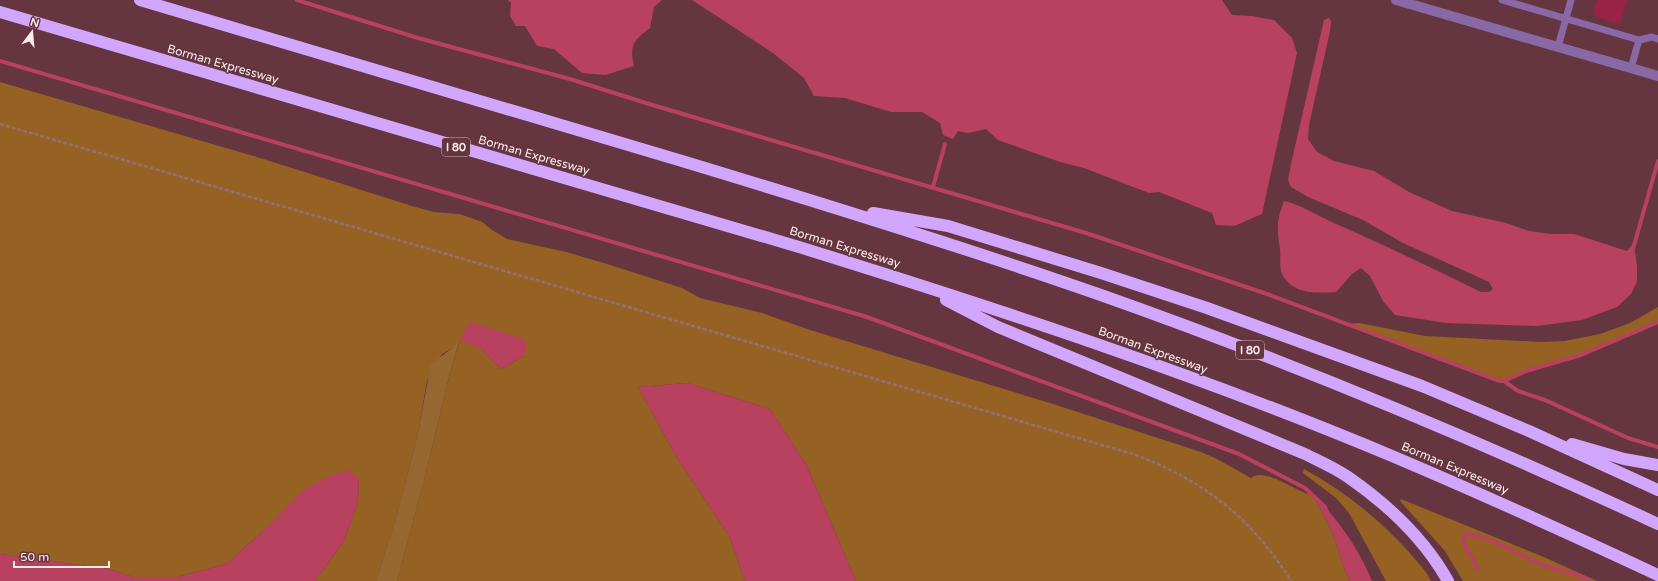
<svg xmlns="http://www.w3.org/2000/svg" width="1658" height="581" font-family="'Varela Round',sans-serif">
<rect width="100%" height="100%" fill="#65363f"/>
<!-- green -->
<path fill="#956224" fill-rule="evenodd" d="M0,82L257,157L412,206L434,212L459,214L471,218L482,222L492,230L507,239L566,252L607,264L682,288L700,298L762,313L810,330L1053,404L1201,452L1215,458L1251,478C1264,466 1297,493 1312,495C1321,509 1329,524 1335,540C1340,554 1343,568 1350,581H856L807,466L770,409L687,383L638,387L677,458L729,536L745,581H397L425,477L449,377L460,340L451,349L442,354L427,381L417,438L397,514L376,581H315L344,541L358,502L359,480L262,532L226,564L177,577H133L109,569L0,554ZM481,349L524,356L501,369Z
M1658,307V322L1581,355L1526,371L1504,381H1499L1349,324L1359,323L1425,336L1541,342L1565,341L1600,334L1630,323Z
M1304,469C1344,491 1378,518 1409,552C1416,561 1426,570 1431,581H1386L1349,513L1336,498L1303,473Z
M1401,499L1546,558L1597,581H1463L1445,551L1400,501Z"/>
<!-- forest -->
<path fill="#966731" d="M460,339L449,377L425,477L397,581H376L397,514L417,438L431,364L451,349Z"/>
<!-- water -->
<path fill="#b84160" d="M508,0H662L654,7L650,28C634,40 629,45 634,66L605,75L582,73L554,49L537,46L525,26H516L510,16L511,3Z
M692,0H1222L1232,15L1252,16L1274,20L1292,38L1297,53L1262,214L1234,226L1216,225L1212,213L1159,192L1149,193L1084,168L1060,162L998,140L986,129L968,133L958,131L953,139L943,135L940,123L922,112H891L845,98L814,96L804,78L773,53Z
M1329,18L1331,21L1330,31L1309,125L1308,139L1317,152L1334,161L1374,171L1409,192L1452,211L1506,223L1529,231L1551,234H1574L1627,251L1632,245L1634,246L1637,266V282L1631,294L1617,307L1582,320L1537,326L1446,323L1395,315L1383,301L1370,276L1361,268L1352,274L1336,292C1316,293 1293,295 1282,274C1279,267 1281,256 1280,249C1277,228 1276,222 1284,201C1302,205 1318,216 1334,223C1384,245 1432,268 1481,292H1489L1493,289L1489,282L1403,243L1363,220L1308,197L1291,187L1288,180L1291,164L1324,20Z
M469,322L524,339L527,347L524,356L501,369L481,349L460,339Z
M687,383L770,409L807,466L856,581H745L729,536L677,458L638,387Z
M349,470L359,479L358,502L344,541L315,581H0V554L109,569L133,577H177L226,564L262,532L302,491L329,476Z
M1312,495C1338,518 1359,549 1372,581H1350C1343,568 1340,554 1335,540C1329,524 1321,509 1312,495Z"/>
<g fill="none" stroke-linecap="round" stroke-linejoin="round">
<!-- stream -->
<path stroke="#b84160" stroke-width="4" d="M297,0L418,38L570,79L649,104L1086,233L1270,295L1499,381H1504L1526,371L1581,355L1658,322
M0,61L867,317L1239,454L1305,488L1325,507L1327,512
M933,187L945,144
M1633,249L1658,161
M1504,381L1518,391L1545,400L1628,438L1658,447
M1475,569L1477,567C1474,556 1459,546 1465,534C1484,534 1526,558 1546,566C1560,571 1577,572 1590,581"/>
</g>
<!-- building -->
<path fill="#992347" d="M1597,0H1627L1620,24L1595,17L1596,14L1593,13Z"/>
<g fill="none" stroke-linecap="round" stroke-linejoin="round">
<!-- path -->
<path stroke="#956f76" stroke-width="2.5" stroke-dasharray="4 2" stroke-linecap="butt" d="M0,124L1133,454C1203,480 1251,517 1291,581"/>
<!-- lane -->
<path stroke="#8969a5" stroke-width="7" d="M1502,0L1639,40L1652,37L1658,39
M1558,47L1571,0
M1631,68L1639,40"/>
<!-- street -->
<path stroke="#8969a5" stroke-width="10" d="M1396,0L1658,76"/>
<!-- highway -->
<path stroke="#d3a6fd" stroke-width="12" d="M140,0C321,54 502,106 682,161C821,203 961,246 1098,294C1288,361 1475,439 1658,524
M0,12L799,247C999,309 1199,375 1392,456C1482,494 1570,534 1658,575
M873,213L948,226L1101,273L1207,308L1422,386L1529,431L1658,490
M946,300L998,327L1305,454C1319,461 1335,468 1348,477C1387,504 1425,540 1448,581
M1572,444L1624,459L1658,465"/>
</g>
<g text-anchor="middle" stroke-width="3" stroke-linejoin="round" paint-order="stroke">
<!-- shield labels -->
<g fill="#65363f" stroke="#d0b5ba" stroke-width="1">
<rect x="442" y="138" width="28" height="18" rx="3"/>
<rect x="1236" y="341" width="28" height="18" rx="3"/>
</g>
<g font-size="11" font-weight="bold" fill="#feebee">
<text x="456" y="151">I 80</text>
<text x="1250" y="354">I 80</text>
</g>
<!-- street labels -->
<g font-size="12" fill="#feebee" stroke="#65363f">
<text transform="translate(223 64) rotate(16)" y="4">Borman Expressway</text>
<text transform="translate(534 155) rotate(16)" y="4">Borman Expressway</text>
<text transform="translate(845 247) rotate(17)" y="4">Borman Expressway</text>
<text transform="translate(1153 350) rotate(20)" y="4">Borman Expressway</text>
<text transform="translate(1455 468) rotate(23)" y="4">Borman Expressway</text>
</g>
</g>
<!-- north arrow -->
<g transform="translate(32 32) rotate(16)" stroke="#65363f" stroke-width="3" paint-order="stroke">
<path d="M0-3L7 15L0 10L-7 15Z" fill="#feebee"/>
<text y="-6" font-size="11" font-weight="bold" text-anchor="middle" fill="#feebee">N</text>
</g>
<!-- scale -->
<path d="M14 561v6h95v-6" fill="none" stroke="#feebee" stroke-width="2"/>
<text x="20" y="561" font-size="12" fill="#feebee" stroke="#65363f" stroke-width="3" paint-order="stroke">50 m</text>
</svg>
